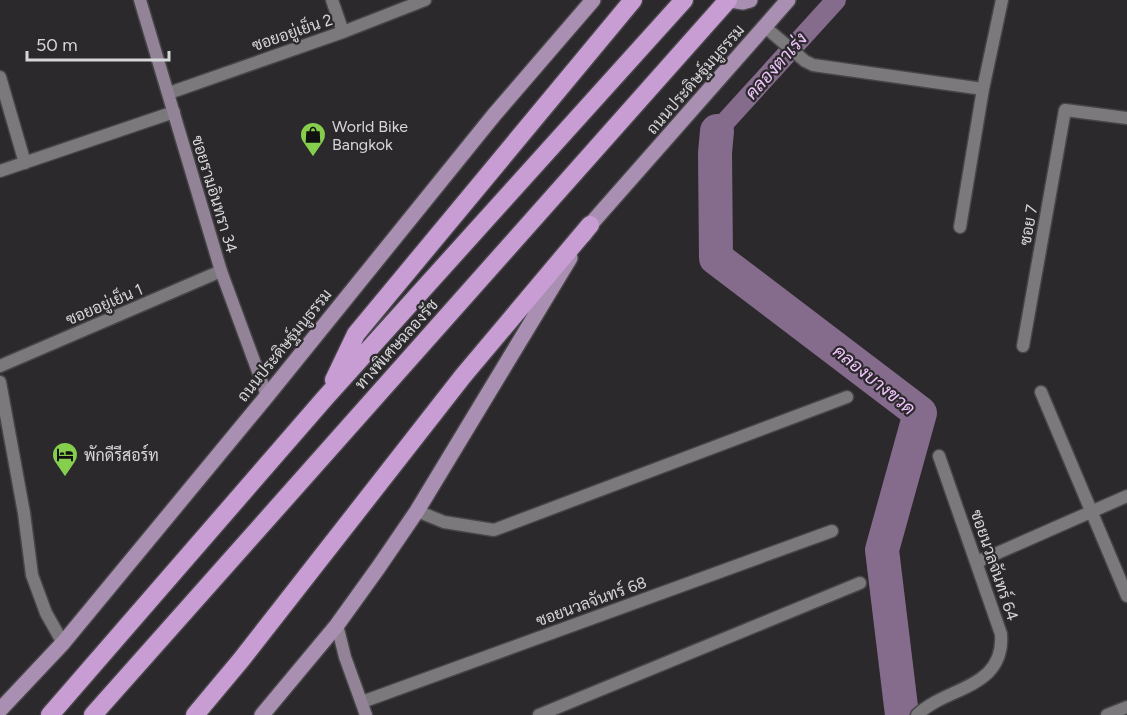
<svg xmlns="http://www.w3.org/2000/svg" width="1127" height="715" font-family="Figtree,Sarabun,sans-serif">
<rect width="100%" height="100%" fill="#2b292c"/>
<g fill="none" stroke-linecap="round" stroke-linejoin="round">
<!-- canal -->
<path stroke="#856b8c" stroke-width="20" d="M717,131L836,0"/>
<!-- river -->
<path stroke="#856b8c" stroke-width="34" d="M717,131L715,153L716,258L920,413L882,550L902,715"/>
<defs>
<path id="street" d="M332,0L343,32
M765,27L805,61L813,65L983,89
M0,77L25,163
M169,93L343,32L425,0
M0,171L174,112
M960,227L983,89L1002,0
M1023,346L1065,110L1127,118
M0,366L221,271
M0,382L24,513L32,575L46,613L63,643
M1041,392L1127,596
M417,511L444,522L494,530L847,397
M977,562L1127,496
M362,702L832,531
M539,715L860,583
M917,715C947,686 1005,689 1001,634L939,456
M1107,715L1127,707"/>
<path id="secondary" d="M140,0L221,271L267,396
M337,625L345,657L366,715"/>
<path id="primary" d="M730,0L743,2L750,0
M584,235L590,225L788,0
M0,710L63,643L267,396L494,115L593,0
M262,715L337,625L378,568L417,511L570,258"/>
<path id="highway" d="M334,380L356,334L633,0
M50,715L325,398L684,0
M93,715L728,0
M195,715L241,660L463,376L590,225"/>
</defs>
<!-- street casing -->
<use href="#street" stroke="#464547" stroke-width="15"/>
<!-- secondary casing -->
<use href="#secondary" stroke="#464547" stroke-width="15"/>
<!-- primary casing -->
<use href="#primary" stroke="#464547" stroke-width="18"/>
<!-- highway casing -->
<use href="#highway" stroke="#464547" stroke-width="21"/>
<!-- street -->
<use href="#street" stroke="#7b797c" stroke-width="12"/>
<!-- secondary -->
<use href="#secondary" stroke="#928496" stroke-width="12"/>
<!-- primary -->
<use href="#primary" stroke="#a98fb1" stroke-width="15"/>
<!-- highway -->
<use href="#highway" stroke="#c89dd4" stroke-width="18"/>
</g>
<!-- icons -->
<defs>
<symbol id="shop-pin" viewBox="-11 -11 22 30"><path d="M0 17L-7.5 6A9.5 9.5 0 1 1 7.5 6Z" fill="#86cf4c" stroke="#2b292c"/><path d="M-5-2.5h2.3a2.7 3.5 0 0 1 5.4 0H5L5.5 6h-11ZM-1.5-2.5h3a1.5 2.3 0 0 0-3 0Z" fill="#111"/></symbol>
<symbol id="hotel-pin" viewBox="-11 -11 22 30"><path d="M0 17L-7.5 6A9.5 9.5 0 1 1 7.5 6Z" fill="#86cf4c" stroke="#2b292c"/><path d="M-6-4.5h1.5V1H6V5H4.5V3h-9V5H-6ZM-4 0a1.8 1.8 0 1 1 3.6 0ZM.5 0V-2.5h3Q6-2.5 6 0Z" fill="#111"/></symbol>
</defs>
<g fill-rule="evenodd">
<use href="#shop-pin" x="298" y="120" width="30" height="40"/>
<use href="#hotel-pin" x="50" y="440" width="30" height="40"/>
</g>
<g text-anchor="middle" stroke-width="4.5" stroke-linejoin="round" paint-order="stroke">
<!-- street labels -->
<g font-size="16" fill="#d6d5d7" stroke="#2b292c">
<text transform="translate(292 32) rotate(-19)" y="6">ซอยอยู่เย็น 2</text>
<text transform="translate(695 79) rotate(-49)" y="6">ถนนประดิษฐ์มนูธรรม</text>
<text transform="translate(215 194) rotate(73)" y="6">ซอยรามอินทรา 34</text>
<text transform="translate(1028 225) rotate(-80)" y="6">ซอย 7</text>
<text transform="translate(104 304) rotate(-23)" y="6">ซอยอยู่เย็น 1</text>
<text transform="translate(396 344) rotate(-48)" y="6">ทางพิเศษฉลองรัช</text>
<text transform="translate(284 345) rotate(-51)" y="6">ถนนประดิษฐ์มนูธรรม</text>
<text transform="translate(995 565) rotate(71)" y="6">ซอยนวลจันทร์ 64</text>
<text transform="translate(591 601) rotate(-20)" y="6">ซอยนวลจันทร์ 68</text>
</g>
<!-- poi labels -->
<g font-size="16" fill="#d6d5d7" stroke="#2b292c" text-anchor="start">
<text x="332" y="132">World Bike<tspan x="332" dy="18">Bangkok</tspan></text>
<text x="84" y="461">พักดีรีสอร์ท</text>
</g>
<!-- water labels -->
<g font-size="18" font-style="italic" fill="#f1c5fd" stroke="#2b292c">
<text transform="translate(776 66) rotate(-48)" y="6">คลองตาเร่ง</text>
<text transform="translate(874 380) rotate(39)" y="6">คลองบางขวด</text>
</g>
</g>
<!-- scale -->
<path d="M27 51v9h142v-9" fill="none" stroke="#d6d5d7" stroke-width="3"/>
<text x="36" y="51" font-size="18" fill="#d6d5d7" stroke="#2b292c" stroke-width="4.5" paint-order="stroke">50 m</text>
</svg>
